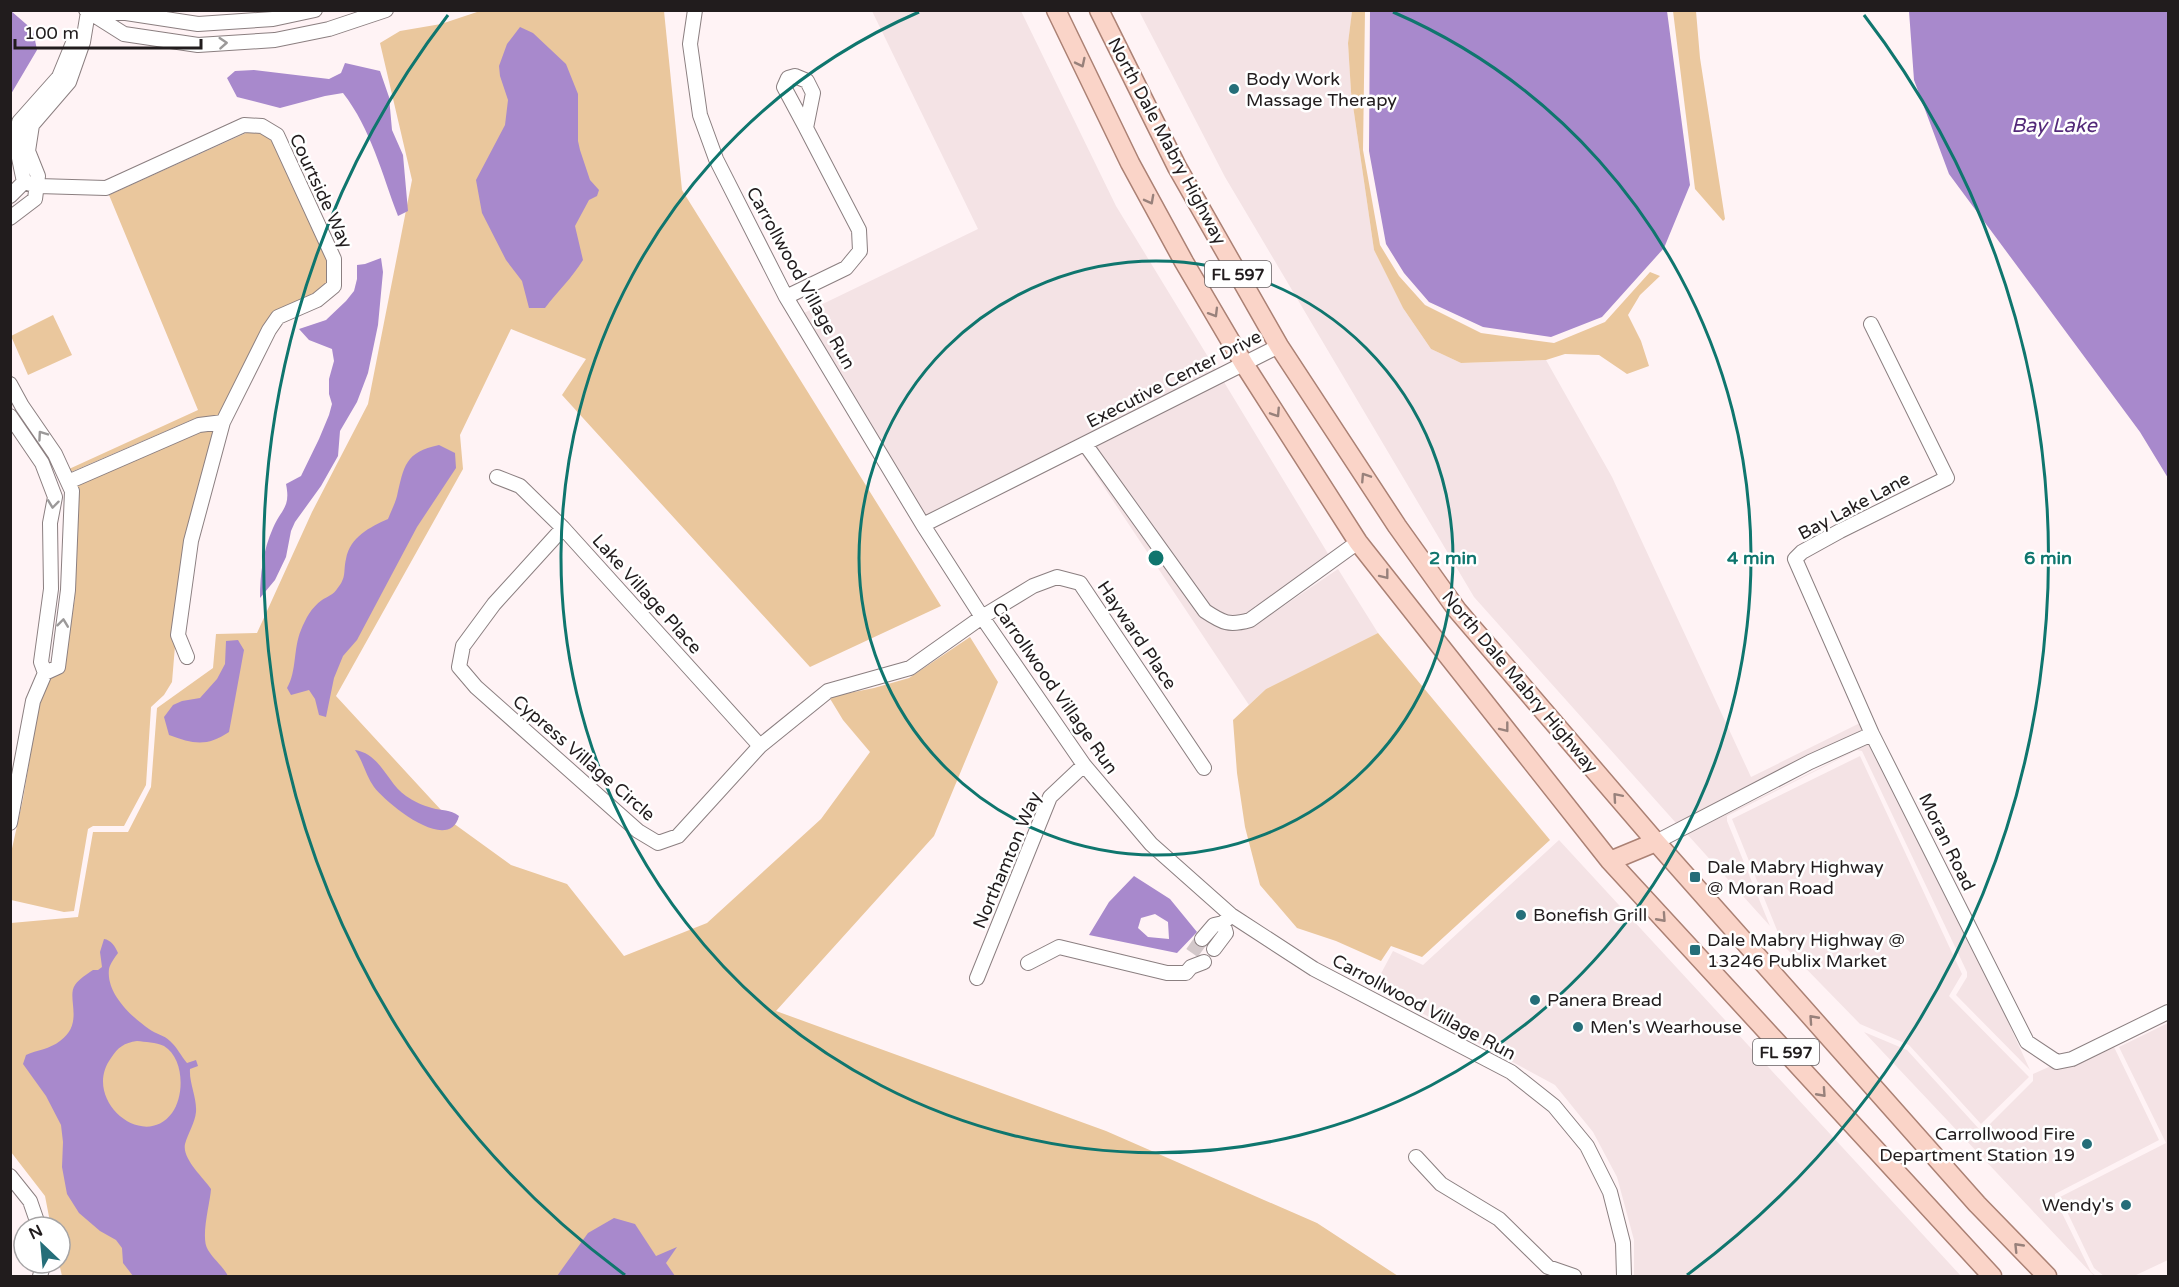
<svg xmlns="http://www.w3.org/2000/svg" width="2179" height="1287" font-family="'Varela Round',sans-serif">
<rect width="100%" height="100%" fill="#fff3f5"/>
<!-- built -->
<path fill="#f4e3e5" d="M872,11H1021L1116,206L1216,370L925,516L804,313L978,229Z
M1139,11H1352L1348,43L1351,92L1374,250L1403,308L1431,349L1461,363L1546,360L1612,477L1751,777L1860,723L1863,730L1676,823L1474,597L1225,177Z
M1224,382L1330,557L1247,614L1235,617L1224,616L1210,606L1095,447Z
M1084,453L1200,615L1219,628L1238,631L1254,626L1338,569L1378,633L1266,689L1249,705L1082,454Z
M1870,743L1985,972L2030,1070L1956,995L1967,977V972L1862,751L1857,750L1727,816V821L1770,926L1687,834Z
M1860,756L1962,974L1949,996L2029,1077L1981,1124L1909,1045L1860,1024L1783,945L1732,819Z
M1559,840L1961,1276H1634V1240L1617,1177L1593,1132L1555,1085L1381,991L1377,981L1393,951L1423,965Z
M2168,1023V1260L2134,1276H2104L2094,1268L2060,1197L2166,1143L2119,1047Z
M1864,1032L1907,1050L1980,1130L1985,1129L2033,1081V1074L2051,1066L2058,1069L2073,1066L2114,1047L2159,1140L2055,1194V1199L2091,1272L2096,1276H2094Z"/>
<!-- green -->
<path fill="#eac79d" d="M480,11H664L682,190L941,606L810,667L562,395L586,359L511,329L460,435L463,469L336,696L453,823L511,865L567,884L624,956L707,923L821,819L870,752L843,720L829,697L874,688L909,678L970,637L998,682L934,836L776,1011L1106,1131L1317,1223L1398,1276H62L59,1263L60,1227H51L45,1196L11,1152V923L78,917L93,832H128L151,787L157,708L213,668L216,634L257,633L312,512L368,404L412,180L380,43L400,31L441,24Z
M1352,11H1365L1363,150L1380,245L1399,276L1425,305L1481,333L1554,343L1605,322L1650,272L1660,276L1640,295L1628,315L1641,341L1649,366L1627,374L1599,355L1565,354L1546,360L1461,363L1431,349L1403,308L1374,250L1351,92L1348,43Z
M1673,11H1696L1700,58L1725,219L1723,221L1695,189Z
M246,133H261L272,140L328,260L327,282L313,294L273,312L263,326L219,416L196,418L71,472L69,469L198,410L109,195Z
M53,315L72,355L28,375L11,336Z
M214,430L184,539L171,634L175,646L172,682L164,695L151,707L146,785L124,826H93L88,829L74,911L64,912L11,900V853L23,799L39,703L50,678L60,674L64,669L75,597L76,486L201,432Z
M1378,633L1550,840L1422,957L1391,946L1381,961L1336,941L1297,928L1260,885L1245,827L1237,773L1233,720L1266,689Z"/>
<!-- water -->
<path fill="#a889cc" fill-rule="evenodd" d="M11,11L33,30L37,50L11,94Z
M1370,11H1667L1690,185L1664,248L1602,317L1551,337L1483,327L1429,302L1404,273L1386,244L1369,151Z
M1909,11H2168V478L2140,432L1949,174L1914,80Z
M520,27L533,33L566,64L578,94V141L580,150L590,180L599,190L597,196L589,200L575,226L583,260C572,278 557,292 545,308H529L522,281L506,260L482,213L476,180L505,125L508,100L500,76L499,66L507,44Z
M345,63L380,71L389,97L392,130L403,155L408,211L398,216C382,174 371,129 343,93L325,96L280,108L237,97L227,78L235,71L254,70L329,79L341,73Z
M381,258L383,272L378,325L368,373L357,402L340,431L338,456L321,486L295,522L291,531L286,557L275,580L260,598C260,575 263,550 273,528C281,509 291,508 286,484L301,476L319,439L329,415L332,404L329,394V379L334,361L332,349L309,340L299,329L326,320L346,301L354,291L357,279V265L365,264Z
M439,445L455,453L456,468L417,527L357,640L343,656L334,678L326,717L319,715L315,699L309,690L291,695L287,688C297,671 293,649 301,630C306,618 311,608 322,600C327,597 334,594 337,589C347,577 343,572 346,559C350,537 370,527 388,519C391,511 395,504 397,496C404,466 405,452 439,445Z
M238,640L244,650L229,732C207,747 193,744 169,735L164,717L173,705L182,701L200,698L217,679L225,664L226,641Z
M355,750C381,754 387,783 406,796C413,801 424,806 432,808C442,811 450,809 459,816C449,855 386,803 374,787C366,776 363,761 355,750Z
M1134,876L1170,899L1197,932L1177,953L1089,935L1109,902ZM1155,914L1168,922L1169,939L1148,937L1138,928L1141,918Z
M104,939C111,940 115,946 118,953C115,957 110,964 109,969C106,994 132,1017 149,1029C156,1034 164,1035 170,1041C177,1047 181,1056 187,1063L196,1060L198,1066L190,1069C189,1083 197,1097 196,1112C195,1123 188,1133 185,1144C182,1159 203,1177 211,1189C210,1204 200,1238 208,1250C214,1260 223,1266 228,1276H133L123,1263L122,1248L116,1240L100,1231L79,1213L67,1194L62,1167L63,1142L61,1125L46,1096L23,1064L26,1055C37,1050 50,1049 60,1041C85,1023 66,998 75,985C79,979 87,974 93,970H98L102,967L100,952ZM137,1041C145,1042 156,1042 164,1046C184,1058 185,1095 172,1113C143,1152 81,1099 111,1058C118,1047 124,1043 137,1041Z
M614,1218L635,1224L656,1256L677,1247L666,1263L675,1276H557L588,1233Z"/>
<g fill="none" stroke-linecap="round" stroke-linejoin="round">
<!-- minor-tunnel -->
<path stroke="#d3c8ca" stroke-width="14" stroke-dasharray="14 7" stroke-linecap="butt" d="M1192,953L1202,939"/>
<defs>
<path id="minor" d="M86,10L124,34L198,45L275,40L329,29L386,10
M695,10L690,44L700,115L716,159L786,297L923,525L982,617L1084,765L1151,844L1231,915L1314,969L1511,1072L1554,1106L1587,1146L1610,1192L1623,1243L1624,1276
M90,12L126,13L198,24L273,19L315,10
M24,182L38,186L106,188L244,125L262,126L277,135L334,259V286L317,300L278,317L269,330L223,422L191,541L178,635L187,657
M10,196L24,182L18,153L19,122L59,77L75,38
M10,218L35,199L38,176L28,151L32,125L69,82L83,42L88,12
M786,297L846,268L860,251L859,230L806,128L813,93L807,81L795,76L788,78L784,87L806,128
M1871,324L1947,478L1840,531L1802,552L1795,559L1872,734L2027,1042L2057,1062L2072,1059L2168,1012
M10,384L22,406L55,454L72,491L68,590L58,667L45,673L33,701L10,823
M10,416L42,463L55,497L50,523L51,589L41,662L45,673
M1085,444L1205,611C1223,623 1229,626 1250,620L1358,542
M497,477L520,486L563,528L760,746
M68,482L199,425L223,422
M923,525L1279,346
M563,528L494,604L463,646L459,667L476,687L638,831L658,843L678,836L760,746L828,691L910,668L982,617L1033,586L1057,577L1080,583L1204,768
M1656,842L1810,762L1872,734
M1202,939L1214,925L1223,923L1231,915
M1214,949L1226,933L1223,923
M1028,963L1059,947L1167,973H1186L1191,967L1204,962
M977,978L1050,797L1084,765
M1416,1157L1441,1184L1499,1219L1548,1267L1574,1276
M10,1176L30,1201L39,1227
M40,1276L44,1263"/>
<path id="major" d="M1056,10L1130,163L1184,262L1244,364L1358,542L1610,861L1992,1276
M1099,10L1177,167L1279,346L1397,526L1457,610L1656,842L1977,1204L2047,1276
M1610,861L1656,842"/>
</defs>
<!-- minor casing -->
<use href="#minor" stroke="#8b7f80" stroke-width="16"/>
<!-- major casing -->
<use href="#major" stroke="#ab8174" stroke-width="21"/>
<!-- minor -->
<use href="#minor" stroke="#fff" stroke-width="14"/>
<!-- major -->
<use href="#major" stroke="#fad4c8" stroke-width="18"/>
</g>
<!-- one-way arrows -->
<defs><path id="oneway-chevron" d="M-2-3.5L2.5 0L-2 3.5" fill="none" stroke-width="1.6" stroke-linecap="round" stroke-linejoin="round" transform="scale(1.5)"/></defs>
<g stroke="#9b9999">
<use href="#oneway-chevron" transform="translate(223 43) rotate(-4)"/>
<use href="#oneway-chevron" transform="translate(42 435) rotate(-125)"/>
<use href="#oneway-chevron" transform="translate(53 504) rotate(97)"/>
<use href="#oneway-chevron" transform="translate(63 623) rotate(-83)"/>
</g>
<g stroke="#98817b">
<use href="#oneway-chevron" transform="translate(1081 63) rotate(64)"/>
<use href="#oneway-chevron" transform="translate(1150 200) rotate(62)"/>
<use href="#oneway-chevron" transform="translate(1214 313) rotate(59)"/>
<use href="#oneway-chevron" transform="translate(1276 413) rotate(57)"/>
<use href="#oneway-chevron" transform="translate(1365 477) rotate(-123)"/>
<use href="#oneway-chevron" transform="translate(1385 575) rotate(52)"/>
<use href="#oneway-chevron" transform="translate(1505 728) rotate(52)"/>
<use href="#oneway-chevron" transform="translate(1617 797) rotate(-131)"/>
<use href="#oneway-chevron" transform="translate(1662 918) rotate(48)"/>
<use href="#oneway-chevron" transform="translate(1813 1019) rotate(-132)"/>
<use href="#oneway-chevron" transform="translate(1822 1093) rotate(48)"/>
<use href="#oneway-chevron" transform="translate(2018 1247) rotate(-134)"/>
</g>
<!-- distance rings -->
<g fill="none" stroke="#0f766e" stroke-width="3">
<circle cx="1156" cy="558" r="297"/>
<path d="M1393 12A595 595 0 1 1 919 12"/>
<path d="M625 1275A892 892 0 0 1 448 15M1864 15A892 892 0 0 1 1687 1275"/>
</g>
<!-- markers -->
<g fill="#256e79" stroke="#fff" stroke-width="2">
<circle cx="1234" cy="89" r="6"/>
<rect x="1689" y="871" width="12" height="12" rx="3"/>
<circle cx="1521" cy="915" r="6"/>
<rect x="1689" y="944" width="12" height="12" rx="3"/>
<circle cx="1535" cy="1000" r="6"/>
<circle cx="1578" cy="1027" r="6"/>
<circle cx="2087" cy="1144" r="6"/>
<circle cx="2126" cy="1205" r="6"/>
</g>
<g text-anchor="middle" stroke-width="5" stroke-linejoin="round" paint-order="stroke">
<!-- shield labels -->
<g fill="#fff" stroke="#646061" stroke-width="1.5">
<rect x="1205" y="261" width="66" height="26" rx="4.5"/>
<rect x="1753" y="1039" width="66" height="26" rx="4.5"/>
</g>
<g font-size="16" font-weight="bold" fill="#211c1d">
<text x="1238" y="280">FL 597</text>
<text x="1786" y="1058">FL 597</text>
</g>
<!-- poi labels -->
<g font-size="18" fill="#211c1d" stroke="#fff" text-anchor="start">
<text x="1246" y="85">Body Work<tspan x="1246" dy="21">Massage Therapy</tspan></text>
<text x="1707" y="873">Dale Mabry Highway<tspan x="1707" dy="21">@ Moran Road</tspan></text>
<text x="1533" y="921">Bonefish Grill</text>
<text x="1707" y="946">Dale Mabry Highway @<tspan x="1707" dy="21">13246 Publix Market</tspan></text>
<text x="1547" y="1006">Panera Bread</text>
<text x="1590" y="1033">Men's Wearhouse</text>
<text x="2075" y="1140" text-anchor="end">Carrollwood Fire<tspan x="2075" dy="21">Department Station 19</tspan></text>
<text x="2114" y="1211" text-anchor="end">Wendy's</text>
</g>
<!-- street labels -->
<g font-size="18" fill="#211c1d" stroke="#fff">
<text transform="translate(1167 141) rotate(62)" y="6">North Dale Mabry Highway</text>
<text transform="translate(321 191) rotate(65)" y="6">Courtside Way</text>
<text transform="translate(801 278) rotate(61)" y="6">Carrollwood Village Run</text>
<text transform="translate(1174 379) rotate(-27)" y="6">Executive Center Drive</text>
<text transform="translate(1854 506) rotate(-28)" y="6">Bay Lake Lane</text>
<text transform="translate(647 594) rotate(48)" y="6">Lake Village Place</text>
<text transform="translate(1137 635) rotate(56)" y="6">Hayward Place</text>
<text transform="translate(1520 682) rotate(50)" y="6">North Dale Mabry Highway</text>
<text transform="translate(1055 688) rotate(55)" y="6">Carrollwood Village Run</text>
<text transform="translate(584 758) rotate(41)" y="6">Cypress Village Circle</text>
<text transform="translate(1947 842) rotate(64)" y="6">Moran Road</text>
<text transform="translate(1007 860) rotate(-67)" y="6">Northamton Way</text>
<text transform="translate(1424 1007) rotate(28)" y="6">Carrollwood Village Run</text>
</g>
<!-- water labels -->
<g font-size="20" font-style="italic" fill="#542a7a" stroke="#fff">
<text x="2054" y="132">Bay Lake</text>
</g>
</g>
<circle cx="1156" cy="558" r="9" fill="#0f766e" stroke="#fff" stroke-width="3"/>
<g font-size="18" text-anchor="middle" font-weight="bold" fill="#0f766e" stroke="#fff" stroke-width="5" stroke-linejoin="round" paint-order="stroke">
<text x="1453" y="564">2 min</text>
<text x="1751" y="564">4 min</text>
<text x="2048" y="564">6 min</text>
</g>
<!-- border -->
<rect width="2179" height="1287" fill="none" stroke="#211c1d" stroke-width="24"/>
<!-- north arrow -->
<g transform="translate(42 1245) rotate(334)"><circle r="28" fill="#ffffff" stroke="#a6a4a5" stroke-width="1.5"/>
<path d="M0-4.5L10 22L0 15L-10 22Z" fill="#256e79"/>
<text y="-9" font-size="16" font-weight="bold" text-anchor="middle" fill="#211c1d">N</text>
</g>
<!-- scale -->
<path d="M15 39v9h186v-9" fill="none" stroke="#211c1d" stroke-width="3"/>
<text x="24" y="39" font-size="18" fill="#211c1d" stroke="#ffffff" stroke-width="4.5" paint-order="stroke">100 m</text>
</svg>
